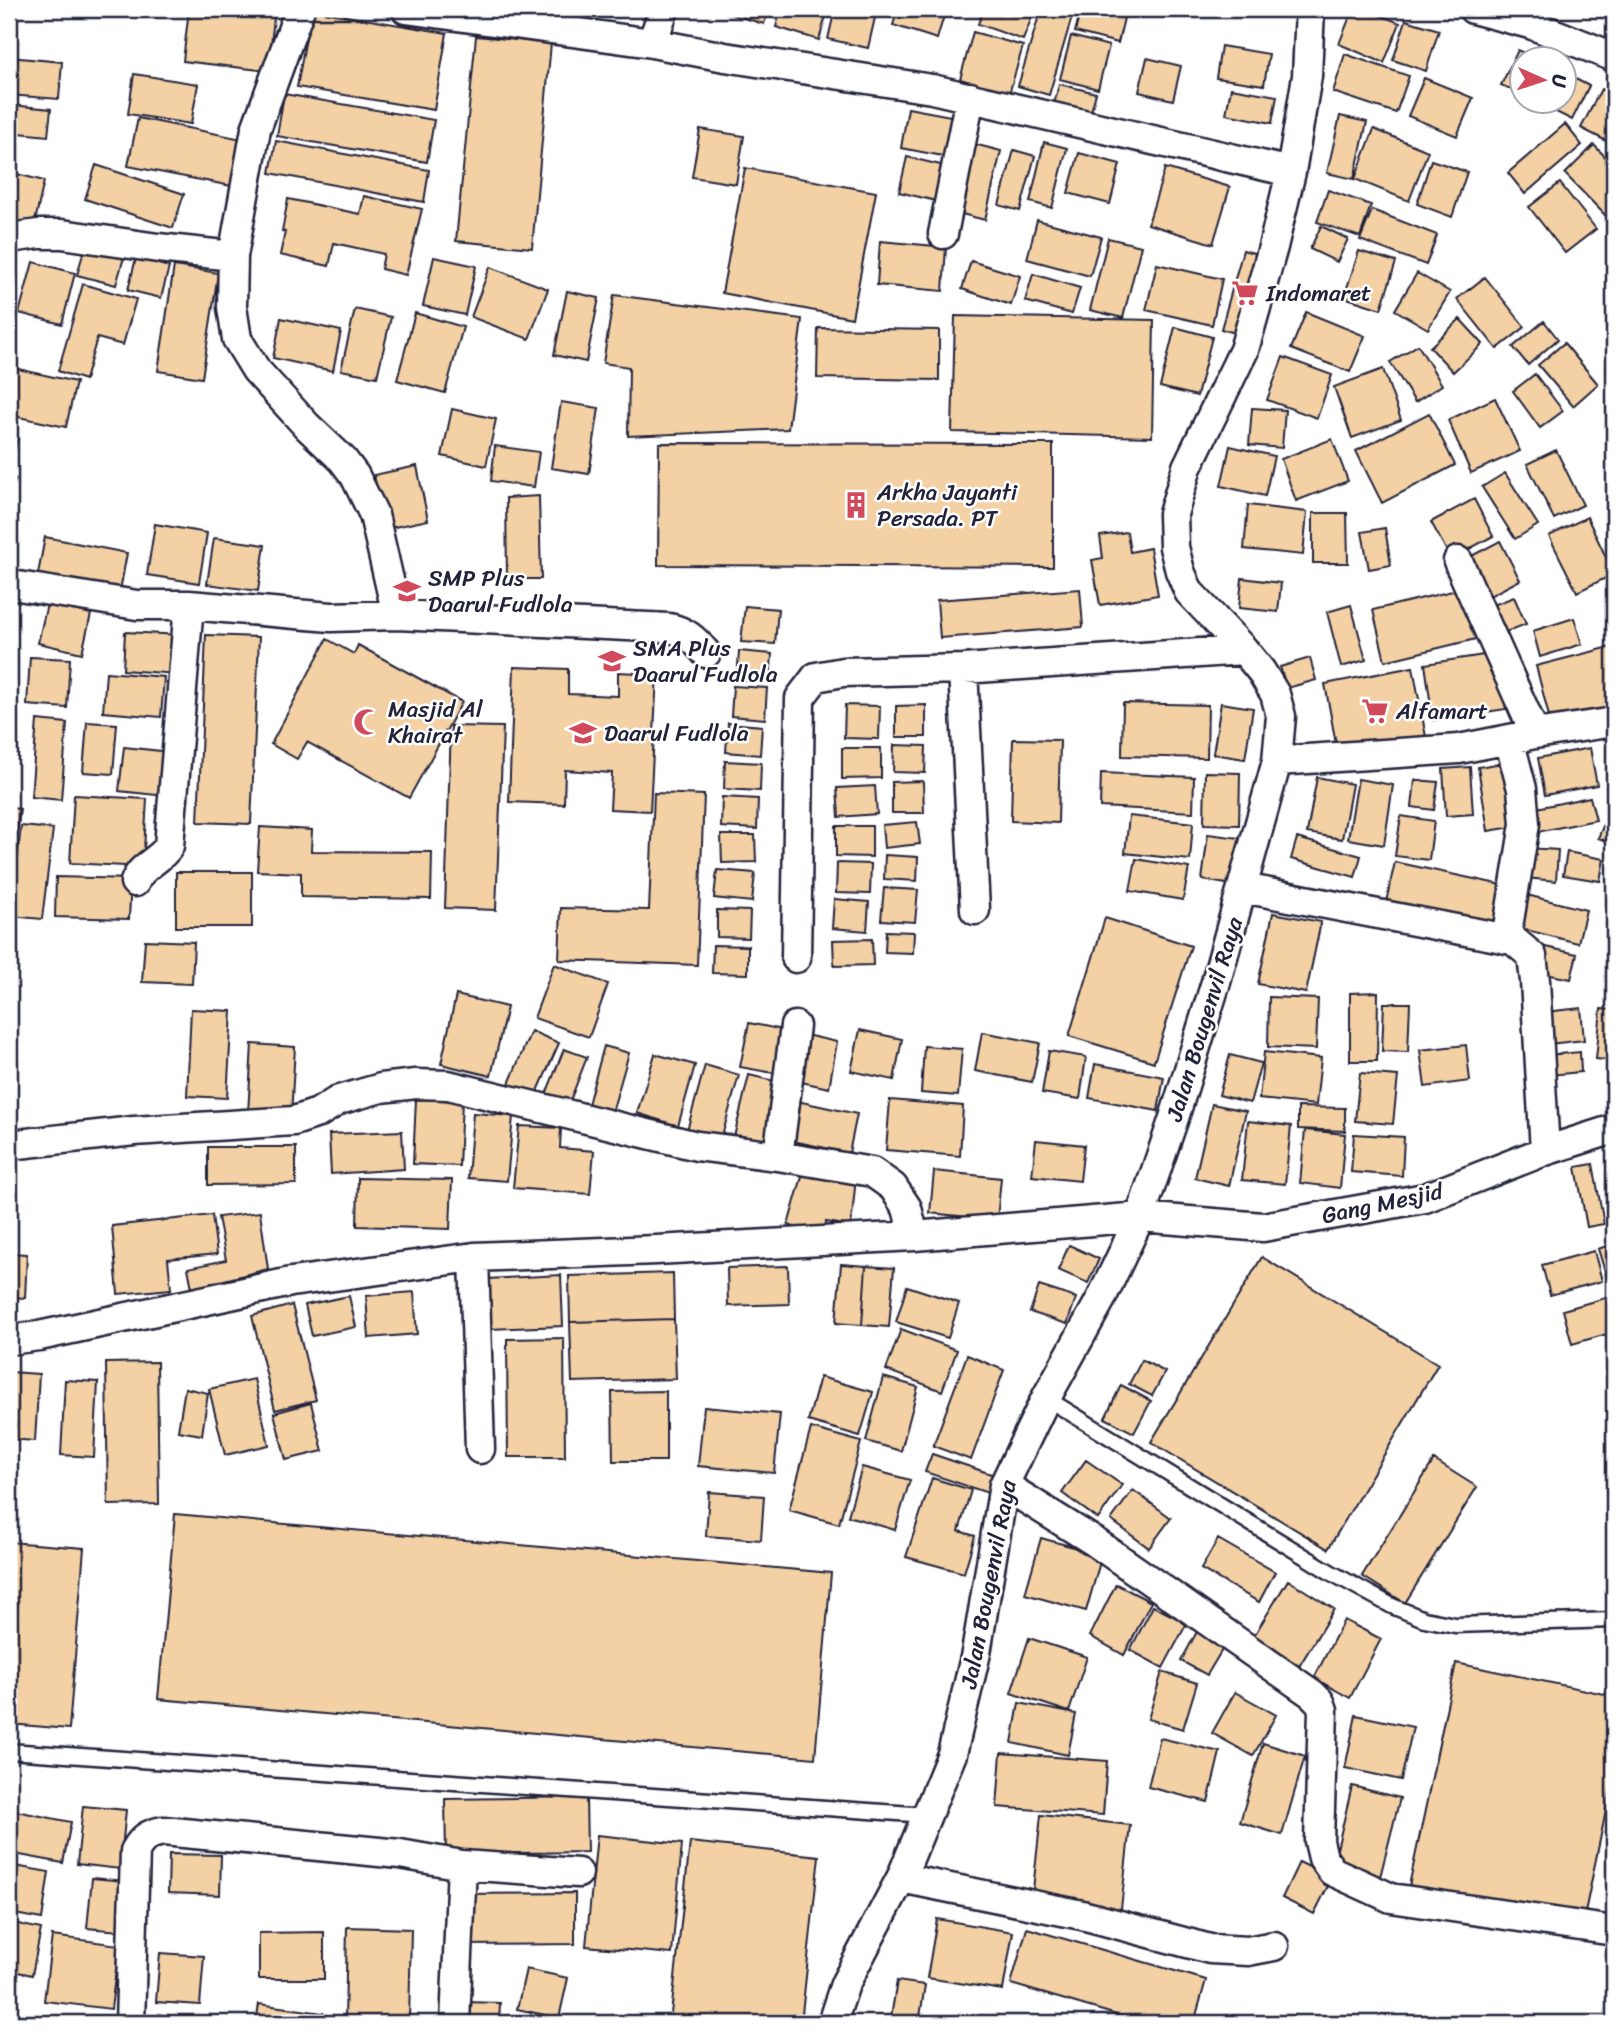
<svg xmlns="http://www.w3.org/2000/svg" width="1623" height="2032" font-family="Sriracha,sans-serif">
<rect width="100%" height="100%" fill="#fff"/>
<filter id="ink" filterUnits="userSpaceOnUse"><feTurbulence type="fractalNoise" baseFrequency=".0143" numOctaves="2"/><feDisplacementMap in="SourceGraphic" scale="14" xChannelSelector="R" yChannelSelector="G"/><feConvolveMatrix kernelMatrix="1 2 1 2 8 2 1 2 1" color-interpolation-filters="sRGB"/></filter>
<g filter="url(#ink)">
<!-- building -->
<path fill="#f3d1a4" stroke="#22223b" stroke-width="2" d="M189,9H275L268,71L183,61Z
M713,9H769L764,24Z
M781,9H828L819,40L776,27Z
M835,9H877L868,48L828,39Z
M898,9H946L937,39L893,25Z
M984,9H1035L1023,40L978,24Z
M1041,9L1074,10L1049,95L1018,86Z
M1081,9L1124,18L1118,43L1075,32Z
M1160,9H1194L1193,16Z
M1230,9H1268L1267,14Z
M1353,9H1365L1400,23L1384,63L1339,44Z
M311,10L447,33L434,110L297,87Z
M1406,20L1439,30L1426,71L1393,60Z
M973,32L1023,46L1009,94L960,79Z
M476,36L551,43L532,248L456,241Z
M1071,36L1109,46L1098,89L1060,79Z
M1221,46L1269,54L1264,85L1216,78Z
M1518,50L1537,60H1522L1521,94L1501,85Z
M1345,54L1409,76L1396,113L1333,92Z
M9,57L62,62L59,99L9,95Z
M1147,58L1181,66L1173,100L1139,92Z
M1564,73L1589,86L1572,120L1536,102H1564Z
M134,74L198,84L191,124L128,114Z
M1424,78L1473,98L1457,136L1408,116Z
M1059,84L1096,93L1089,119L1053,109Z
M1231,88L1277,96L1272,123L1226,114Z
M1601,89L1614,96V145L1581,128Z
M284,94L434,120L427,162L277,136Z
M11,105L51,109L48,136L9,132Z
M908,108L956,117L948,157L901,148Z
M1340,116L1367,122L1354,179L1327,173Z
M138,118L247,140L237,187L128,166Z
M1565,124L1582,145L1525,194L1508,173Z
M700,129L744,136L736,184L692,177Z
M1374,129L1428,151L1409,201L1355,179Z
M276,141L429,170L424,202L270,173Z
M1044,142L1067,148L1052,208L1030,202Z
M970,143L1001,151L985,220L954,212Z
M1594,145L1614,166V210L1607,217L1565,174Z
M1014,150L1035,156L1020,211L999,205Z
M1079,153L1120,164L1110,204L1068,193Z
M907,157L949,167L940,202L899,192Z
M1431,160L1467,172L1452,217L1417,204Z
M96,165L184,194L173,228L85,199Z
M745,168L876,192L852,318L722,293Z
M1165,168L1230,187L1213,244L1148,224Z
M9,172L44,181L34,226L9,220Z
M1560,183L1596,229L1565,253L1529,207Z
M1328,190L1371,205L1360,237L1317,222Z
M364,196L422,209L406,275L381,269L384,254L334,243L329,266L280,255L285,232L282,231L288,199L360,214Z
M1372,210L1437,235L1426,265L1360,240Z
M1037,220L1101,237L1090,276L1027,259Z
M1321,226L1348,239L1337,262L1310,249Z
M1108,238L1141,246L1123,318L1090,310Z
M880,241L946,247L943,291L877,285Z
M86,243L125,254L116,285L77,275Z
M1243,250L1268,257L1246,336L1221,329Z
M1359,251L1396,262L1381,309L1344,297Z
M434,257L476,266L465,315L423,306Z
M136,258L169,267L161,298L128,290Z
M971,261L1020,276L1011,305L962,289Z
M33,262L75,273L62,324L19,313Z
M1157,264L1222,279L1212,325L1146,310Z
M174,266L218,273L202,378L158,371Z
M490,267L548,289L529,339L471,317Z
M1417,273L1450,292L1428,329L1395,310Z
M1033,274L1080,288L1072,314L1025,301Z
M1485,277L1525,327L1497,349L1457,299Z
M83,284L136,299L123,345L97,338L85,380L58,371Z
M567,291L599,298L586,362L554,355Z
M614,295L802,319L788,429L628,436L629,367L603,363Z
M355,309L391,317L377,377L341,370Z
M1306,312L1365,336L1350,372L1291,349Z
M415,313L463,327L445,393L397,380Z
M955,316L1154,320L1152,437L952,432Z
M281,318L341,331L333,371L273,358Z
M1460,319L1483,344L1453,372L1430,347Z
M1544,321L1558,339L1528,365L1513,347Z
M1175,327L1212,337L1197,396L1160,387Z
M818,328L939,330V380L817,378Z
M1564,343L1598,384L1573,406L1538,365Z
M1418,345L1442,385L1415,402L1390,362Z
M1283,357L1332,375L1317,418L1267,400Z
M9,367L76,382L66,427L9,415Z
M1383,369L1401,420L1352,438L1334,387Z
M1535,374L1563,411L1540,428L1513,391Z
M1495,398L1520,451L1471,473L1448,420Z
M561,402L599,408L589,474L551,468Z
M1252,408L1285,410L1282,448L1249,445Z
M452,409L496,419L486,466L442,456Z
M1429,413L1455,465L1382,503L1356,451Z
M9,434L18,437L12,461L9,460Z
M1332,439L1348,481L1296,501L1281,459Z
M659,443L1053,444V567L658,565Z
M495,446L539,452L534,487L491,481Z
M1230,446L1274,456L1265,496L1221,486Z
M1556,450L1583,505L1554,519L1527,464Z
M417,466L428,520L385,529L374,475Z
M1505,473L1538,525L1515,539L1482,487Z
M9,477L16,479L9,498Z
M539,496L541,579H507L506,498Z
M1474,499L1493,536L1451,559L1431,522Z
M1248,505L1307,512L1303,555L1244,549Z
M1313,513H1347L1348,563H1313Z
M1587,517L1614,574L1577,592L1549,536Z
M155,524L207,533L199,583L147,575Z
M1385,528L1391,565L1369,569L1362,532Z
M1127,532L1130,552L1150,548L1158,595L1100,605L1092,560L1103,558L1100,536Z
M45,537L127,553L120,591L38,574Z
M214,538L265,545L258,591L207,584Z
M1500,541L1520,580L1482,600L1462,561Z
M1242,578L1281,583L1278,612L1239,608Z
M1469,587L1480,638L1385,661L1373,610Z
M1080,589L1083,627L940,638L937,600Z
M1514,597L1526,624L1496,636L1485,608Z
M47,604L91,614L82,653L38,643Z
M1351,605L1366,660L1341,667L1327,612Z
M745,606L778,609L775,644L741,642Z
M1574,618L1582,644L1540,657L1533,631Z
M125,632L181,635L178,674L123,670Z
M206,635L259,637L251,824L198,822Z
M327,639L354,654L358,645L462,702L409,798L307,742L297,759L271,744Z
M1614,646V708L1551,724L1536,666Z
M739,651L772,654L770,682L737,680Z
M1497,653L1506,709L1433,720L1425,664Z
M30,657L70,659L67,708L27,705Z
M1310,658L1316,680L1287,688L1280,667Z
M514,667L568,669V694L618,696V672L657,674L650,811L610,809L612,773L565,770L564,804L509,802Z
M1413,667L1426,737L1338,755L1325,684Z
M106,672L164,677L161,717L103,712Z
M733,686L767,688L765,719L731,716Z
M1123,703L1208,705L1207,758L1122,756Z
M1221,703L1253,708L1245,759L1213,754Z
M845,705L880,706L879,739L844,738Z
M926,705V737H896V706Z
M37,720L67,723L61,800L31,797Z
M87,722L117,724L113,774L83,772Z
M728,723L762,726L760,755L726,752Z
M451,726L503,727L496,910L445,908Z
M1013,739L1060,740L1058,823L1011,821Z
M894,745L926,746L925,773L893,772Z
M124,747L170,752L166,796L119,791Z
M842,748H881V778L842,779Z
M1590,748L1597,785L1545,795L1538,758Z
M725,761L761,763L760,791L724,789Z
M1509,762L1519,826L1488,831L1478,767Z
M1470,767L1473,814L1446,816L1443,769Z
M1205,772L1240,773L1239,825L1204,824Z
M1101,773L1194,777L1193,812L1100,807Z
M1317,777L1352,784L1342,839L1307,833Z
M1358,779L1393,785L1384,845L1348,839Z
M1415,780L1438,782L1434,810L1412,807Z
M923,781L924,813H892V782Z
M875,786L877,814L839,817L837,788Z
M654,793L704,795L697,965L559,960L561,908L649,910Z
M74,795L147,799L143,867L70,863Z
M722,797L758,799L757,829L721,827Z
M1590,797L1596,820L1532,833L1527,810Z
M9,808L20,809L11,884H9Z
M1129,816L1193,823L1190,860L1125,853Z
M1401,816L1434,821L1429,860L1395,856Z
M1607,817L1614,821V844L1598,838Z
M917,822L920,844L884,848L882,825Z
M21,826L53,829L42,919L11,916Z
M836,826H872V857L836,856Z
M260,827L312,830L311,851L432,852L431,899L301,897V873L257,871Z
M1208,834L1240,838L1233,885L1202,880Z
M721,835H755L756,862L722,863Z
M1297,838L1361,856L1355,877L1291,859Z
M1527,848L1558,850L1556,881L1525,878Z
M1567,852L1604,859L1600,881L1563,875Z
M885,855L918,857L917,881L884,879Z
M1136,859L1189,868L1183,900L1130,891Z
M1395,862L1507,886L1499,926L1386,902Z
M837,863L871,864L870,894L836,893Z
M717,870L755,873L752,902L714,898Z
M176,872H252V927H176Z
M56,877L131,879L129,919L55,917Z
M884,888L918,890L915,922L881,920Z
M1614,890V909H1613L1611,891Z
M1519,893L1586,910L1578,943L1511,926Z
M834,899L869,902L867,931L832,928Z
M717,910L750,911L749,938L717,937Z
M1273,913L1321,922L1306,993L1258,984Z
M1105,918L1191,946L1154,1062L1069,1036Z
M886,931L914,932L913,953L885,952Z
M872,939L873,965L834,966L833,940Z
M145,940L194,942L192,984L142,982Z
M713,945L748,946V974L712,973Z
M1541,946L1577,954L1571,979L1536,972Z
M554,964L608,984L589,1037L534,1018Z
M1378,992L1377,1061H1350V993Z
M456,995L507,1007L491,1076L441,1064Z
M1269,997L1318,999L1316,1049L1268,1047Z
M1384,1003H1410L1408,1052L1382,1051Z
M1581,1008L1584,1040L1549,1044L1545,1012Z
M191,1009L232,1011L227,1098L187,1096Z
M1601,1009L1614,1010V1061L1596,1059Z
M749,1023L793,1032L785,1075L740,1067Z
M860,1030L902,1039L894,1080L851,1071Z
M531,1031L559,1043L535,1098L508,1086Z
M982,1032L1040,1043L1032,1082L975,1071Z
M801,1034L837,1042L829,1088L792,1080Z
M252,1044L295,1047L291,1116L248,1114Z
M1466,1045L1470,1081L1425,1087L1420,1050Z
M604,1046L629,1053L611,1116L587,1108Z
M924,1046L962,1049L958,1096L921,1093Z
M564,1049L587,1057L568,1106L545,1097Z
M1049,1051L1086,1057L1080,1099L1042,1093Z
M1264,1052L1321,1058L1316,1105L1259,1099Z
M1580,1052L1581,1072L1549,1075L1548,1055Z
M655,1054L695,1065L678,1126L637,1113Z
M1230,1055L1261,1063L1250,1103L1219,1095Z
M1095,1064L1164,1077L1158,1111L1089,1098Z
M705,1065L739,1075L720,1143L686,1134Z
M1360,1073L1398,1076L1393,1124L1355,1121Z
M749,1075L787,1084L771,1150L733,1141Z
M416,1099L462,1101L459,1166L413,1164Z
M890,1100L963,1106L960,1156L886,1150Z
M797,1101L857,1114L849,1153L788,1140Z
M1212,1104L1246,1111L1229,1186L1195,1178Z
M1298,1107L1345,1108V1131L1298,1129Z
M473,1113L513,1116L507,1181L468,1178Z
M1248,1121L1291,1126L1285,1184L1242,1180Z
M519,1126L561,1128L560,1148L594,1151L590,1194L513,1188Z
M1305,1130L1345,1134L1340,1188L1300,1183Z
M402,1131L404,1169L331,1174L329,1134Z
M1354,1134L1404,1137L1402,1176L1351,1172Z
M1036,1140L1084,1145L1080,1181L1032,1176Z
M208,1147H296V1184L208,1185Z
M9,1163H14V1230H9Z
M1593,1164L1604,1224L1587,1227L1576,1167Z
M805,1166L856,1178L851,1226L826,1222L824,1235L788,1225Z
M934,1171L1001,1178L997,1220L930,1213Z
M358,1178L452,1180L450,1229L357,1226Z
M260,1212L268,1269L192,1288L188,1268L226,1260L218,1217Z
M212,1215L217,1254L168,1259L171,1289L118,1294L112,1226Z
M1069,1245L1099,1259L1088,1283L1058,1270Z
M1607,1246L1614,1268V1279L1608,1281L1598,1249Z
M1594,1251L1602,1281L1550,1295L1542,1265Z
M9,1253L27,1254L25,1298L9,1297Z
M1262,1257L1438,1364L1328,1549L1151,1442Z
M841,1264L866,1266L862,1325L836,1323Z
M788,1266L789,1304L728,1306L727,1268Z
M866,1266L894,1268L889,1327L862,1325Z
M673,1273L674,1319L570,1322L569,1276Z
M561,1275L563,1326L490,1329L488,1279Z
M907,1286L959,1303L948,1338L896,1322Z
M1039,1286L1076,1298L1067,1324L1030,1312Z
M414,1292L417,1334L369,1338L366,1296Z
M349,1296L356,1327L312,1336L305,1305Z
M1612,1296L1614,1306V1332L1572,1344L1563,1310Z
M292,1305L316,1400L275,1410L252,1316Z
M674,1319L676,1379L572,1382L570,1322Z
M901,1329L957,1350L942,1391L886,1370Z
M564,1338L565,1457H508L507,1339Z
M967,1355L1004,1370L971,1460L933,1446Z
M1142,1360L1165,1372L1152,1396L1129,1384Z
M157,1362L159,1504L108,1505L106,1363Z
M9,1372L39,1374L35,1441L9,1439Z
M820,1377L873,1392L860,1436L808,1421Z
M883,1377L918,1387L901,1451L866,1441Z
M254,1379L269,1445L225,1455L209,1389Z
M65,1380L98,1382L94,1457L61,1455Z
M1121,1385L1151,1401L1134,1433L1105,1418Z
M185,1388L208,1393L202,1435L178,1431Z
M666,1391V1461H613L612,1392Z
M311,1403L323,1451L286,1460L274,1413Z
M704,1407L780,1414L774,1473L698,1466Z
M811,1428L861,1442L839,1524L789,1510Z
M932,1454L997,1476L991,1494L925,1472Z
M1086,1460L1122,1485L1098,1519L1062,1493Z
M1434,1460L1477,1487L1405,1603L1362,1576Z
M862,1467L910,1480L895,1530L848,1516Z
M932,1478L971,1490L959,1531L975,1536L964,1573L906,1557Z
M1133,1490L1171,1518L1149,1548L1111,1520Z
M709,1492L764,1496L761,1540L706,1536Z
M175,1514L831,1573L815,1758L158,1699Z
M1041,1538L1102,1555L1086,1611L1025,1594Z
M1218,1539L1275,1572L1259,1602L1201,1569Z
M9,1542L84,1548L69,1729L9,1724Z
M1288,1580L1334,1609L1298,1668L1252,1639Z
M1116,1584L1151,1602L1124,1655L1090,1636Z
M1153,1606L1187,1623L1163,1668L1130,1650Z
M1344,1620L1381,1639L1350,1698L1314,1678Z
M1199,1628L1226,1643L1207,1675L1181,1661Z
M1029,1638L1087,1657L1069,1712L1011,1693Z
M1456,1663L1614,1696V1772L1583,1922L1409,1886Z
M1162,1672L1197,1683L1183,1729L1148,1719Z
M1235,1692L1276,1715L1253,1756L1212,1733Z
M1019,1703L1076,1714L1068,1755L1012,1743Z
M1356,1715L1413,1727L1401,1780L1345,1768Z
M1160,1738L1220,1752L1208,1802L1148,1787Z
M1263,1743L1305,1756L1282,1835L1240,1822Z
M1001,1753L1107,1761L1103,1815L997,1807Z
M1352,1786L1400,1798L1380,1877L1333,1866Z
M586,1797L587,1852L446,1854L445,1799Z
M83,1806L126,1810L120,1869L77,1864Z
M16,1811L71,1822L63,1863L9,1853Z
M1041,1815L1130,1825L1121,1909L1032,1899Z
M597,1835L682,1844L672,1954L586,1946Z
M690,1842L819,1856L801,2023H670Z
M169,1854L221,1855L220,1895L168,1893Z
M1299,1862L1332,1878L1314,1914L1282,1898Z
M9,1865L49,1872L42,1919L9,1913Z
M92,1878L125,1881L120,1931L87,1928Z
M575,1893V1944L465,1945L464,1894Z
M937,1919L1013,1932L1003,1990L927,1978Z
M9,1922L41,1929L32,1975L9,1970Z
M347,1927L411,1929L409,2022L345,2021Z
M1027,1928L1206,1980L1194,2023H1144L1011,1984Z
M324,1932V1979H259V1933Z
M52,1936L119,1945L111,2009L44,2001Z
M160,1953L204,1956L200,2005L156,2002Z
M526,1969L568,1978L559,2018L517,2009Z
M897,1981L925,1985L919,2023H890Z
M464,2002L500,2003L499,2023H464Z
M259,2004L323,2013L321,2023H256Z
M159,2014L201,2023H157Z
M1513,2015L1566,2018V2023H1512Z
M512,2018L549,2023H511Z"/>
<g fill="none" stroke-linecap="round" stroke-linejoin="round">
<defs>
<path id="lane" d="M1046,1398L1330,1572L1392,1606L1424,1619L1455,1625L1614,1620
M9,1751L927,1815"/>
<path id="street" d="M300,9L256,129L233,256L232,307L237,339L256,370L307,426L343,460L355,476L374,515L397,615
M406,9L652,43L725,57L932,89L1291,172
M1473,9L1530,24L1614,57
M652,43L664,9
M943,234L970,97
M9,238L39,234H62L158,248L233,256
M1458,561L1535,734
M12,585L137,605H189L169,846C160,861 141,865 135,882
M189,605L331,617L397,615L669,628C686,631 695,640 706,653
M963,669L975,910
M1277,761L1459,749L1535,734L1614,722
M1243,888L1513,940L1532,956L1535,981L1545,1151
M1506,939L1525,824L1522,789L1509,739
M796,958L800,698L816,677L843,672L963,669L1244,650
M9,1145L134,1131L294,1121L318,1113L339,1100L381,1088L416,1084L448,1085L697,1146L778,1156L872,1172L893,1187L907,1208L914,1236
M778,1156L795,1026
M474,1257L480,1449
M9,1340L39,1336L291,1282L474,1257L656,1250L914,1236L1140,1217L1263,1227L1425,1198L1545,1151L1614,1129
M1004,1485L1095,1542L1312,1694L1320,1702L1323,1710L1319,1841L1323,1858L1332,1871L1391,1898L1614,1931
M462,1865L578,1873
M901,1878L1082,1915L1210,1949L1248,1951L1274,1946
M130,2023L135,1851C142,1838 148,1834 163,1831L400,1854L462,1865L455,2023
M832,2023L845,1984L901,1878L952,1754L976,1653L1004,1485L1046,1398L1101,1299L1140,1217L1174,1118L1216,982L1277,761L1281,716L1275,694L1261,671L1244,650L1189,592L1180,571L1174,547L1173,514L1187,467L1244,350L1273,247L1291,172L1307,76L1310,9"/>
</defs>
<!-- lane casing -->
<use href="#lane" stroke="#22223b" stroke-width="19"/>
<!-- street casing -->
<use href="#street" stroke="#22223b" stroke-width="33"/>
<!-- lane -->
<use href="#lane" stroke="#fff" stroke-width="14"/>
<!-- street -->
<use href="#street" stroke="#fff" stroke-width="28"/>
</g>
</g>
<!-- icons -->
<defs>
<symbol id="supermarket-bare" viewBox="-9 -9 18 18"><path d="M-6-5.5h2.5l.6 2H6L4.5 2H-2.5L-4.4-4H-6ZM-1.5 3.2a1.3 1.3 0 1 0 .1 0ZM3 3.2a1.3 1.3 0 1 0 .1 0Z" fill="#d1495b" stroke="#fff" stroke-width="2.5" paint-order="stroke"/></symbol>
<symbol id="building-bare" viewBox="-9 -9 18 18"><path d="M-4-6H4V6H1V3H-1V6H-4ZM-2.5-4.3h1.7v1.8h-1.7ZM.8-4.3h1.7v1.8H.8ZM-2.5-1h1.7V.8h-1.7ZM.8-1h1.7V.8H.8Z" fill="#d1495b" stroke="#fff" stroke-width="2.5" paint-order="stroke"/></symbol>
<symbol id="school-bare" viewBox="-9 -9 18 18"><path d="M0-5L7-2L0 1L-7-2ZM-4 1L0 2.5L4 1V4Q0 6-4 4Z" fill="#d1495b" stroke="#fff" stroke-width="2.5" paint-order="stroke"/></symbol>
<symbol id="mosque-bare" viewBox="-9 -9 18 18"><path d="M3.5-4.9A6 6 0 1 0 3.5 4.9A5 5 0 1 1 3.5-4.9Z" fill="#d1495b" stroke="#fff" stroke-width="2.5" paint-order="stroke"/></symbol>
</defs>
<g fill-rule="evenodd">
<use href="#supermarket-bare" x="1226" y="274" width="38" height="38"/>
<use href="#building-bare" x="837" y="486" width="38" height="38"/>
<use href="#school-bare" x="388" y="572" width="38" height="38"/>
<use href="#school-bare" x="593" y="642" width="38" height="38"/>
<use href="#supermarket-bare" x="1356" y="692" width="38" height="38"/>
<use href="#mosque-bare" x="348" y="703" width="38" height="38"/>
<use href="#school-bare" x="564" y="714" width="38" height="38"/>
</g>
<g text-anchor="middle" stroke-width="5" stroke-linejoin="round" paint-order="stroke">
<!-- poi labels -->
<g font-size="23" fill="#22223b" stroke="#fff" text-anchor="start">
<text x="1266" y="301">Indomaret</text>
<text x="877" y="500">Arkha Jayanti<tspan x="877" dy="26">Persada. PT</tspan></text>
<text x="428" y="586">SMP Plus<tspan x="428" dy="26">Daarul Fudlola</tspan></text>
<text x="633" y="656">SMA Plus<tspan x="633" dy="26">Daarul Fudlola</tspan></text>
<text x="388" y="717">Masjid Al<tspan x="388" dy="26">Khairat</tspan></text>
<text x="1396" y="719">Alfamart</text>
<text x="604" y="741">Daarul Fudlola</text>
</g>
<!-- street labels -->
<g font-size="23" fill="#22223b" stroke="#fff">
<text transform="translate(1204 1019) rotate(-73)" y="8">Jalan Bougenvil Raya</text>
<text transform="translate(1382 1203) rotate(-12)" y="8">Gang Mesjid</text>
<text transform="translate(988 1584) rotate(-79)" y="8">Jalan Bougenvil Raya</text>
</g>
</g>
<!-- margin -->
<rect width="1623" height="2032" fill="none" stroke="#fff" stroke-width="35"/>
<rect x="18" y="18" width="1588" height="1997" fill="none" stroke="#22223b" stroke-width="2.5" filter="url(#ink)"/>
<!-- north arrow -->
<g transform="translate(1543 80) rotate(93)"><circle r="33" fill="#ffffff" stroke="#a7a7b1" stroke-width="2"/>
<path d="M0-5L12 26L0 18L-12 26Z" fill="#d1495b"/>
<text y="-10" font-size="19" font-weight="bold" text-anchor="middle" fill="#22223b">U</text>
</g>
</svg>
